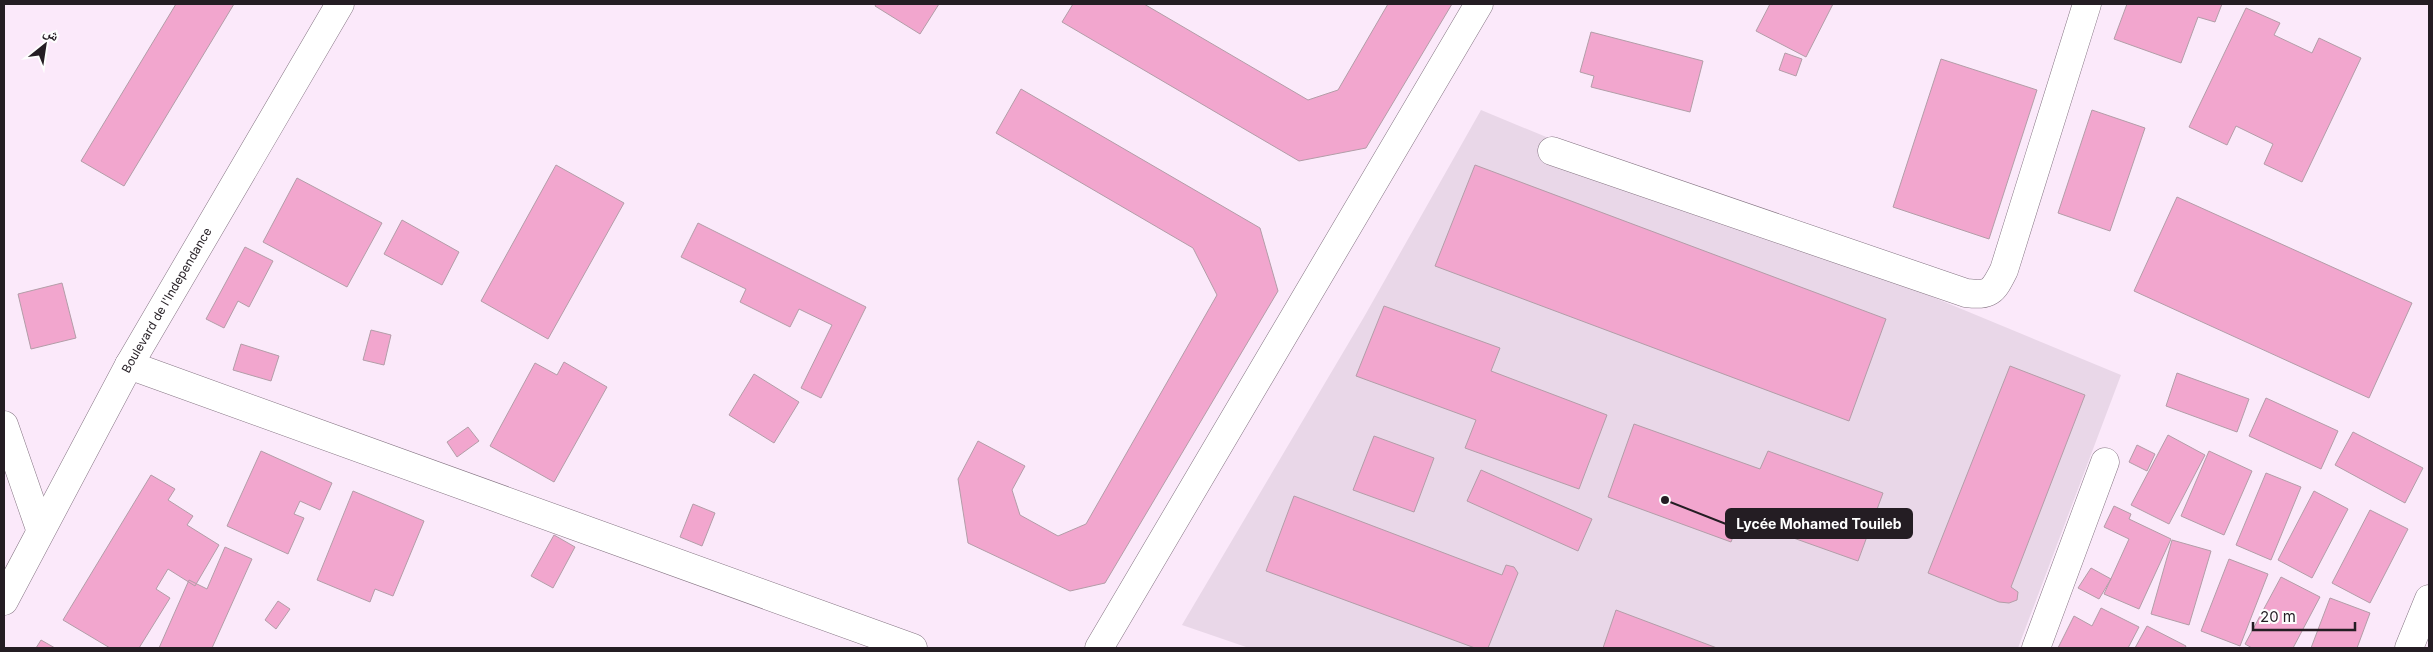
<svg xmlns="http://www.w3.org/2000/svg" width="2433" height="652" font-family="Inter,'Noto Naskh Arabic',sans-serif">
<rect width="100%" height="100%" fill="#fbe9fa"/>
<!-- education -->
<path fill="#e9d7e8" d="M1481,110L2121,375L2018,648H1249L1182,625L1364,317Z"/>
<!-- building -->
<path fill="#f2a6ce" stroke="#b39da8" d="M176,4H234L124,186L81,161Z
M876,4H939L920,34L875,6Z
M1073,4H1144L1308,100L1338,90L1388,4H1452L1366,148L1299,161L1062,22Z
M1770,4H1833L1806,57L1756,31Z
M2127,4H2222L2215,22L2198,17L2181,63L2114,39Z
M2246,8L2280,23L2274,35L2312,53L2319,38L2361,58L2302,182L2264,164L2273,144L2236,126L2227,145L2189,127Z
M1591,32L1703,61L1690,112L1591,87L1594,76L1580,72Z
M1785,53L1802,59L1796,76L1779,70Z
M1941,59L2037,90L1989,239L1893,207Z
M1021,89L1260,228L1278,291L1105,583L1070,591L968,543L958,479L978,441L1025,466L1012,490L1020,515L1058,536L1086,524L1217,295L1193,248L996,133Z
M2092,110L2145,128L2110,231L2058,213Z
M556,165L624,203L548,339L481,301Z
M1475,165L1886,319L1849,421L1435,266Z
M297,178L382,223L347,287L263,242Z
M2177,197L2412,303L2369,398L2134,291Z
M402,220L459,252L442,285L384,254Z
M698,223L866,307L821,398L801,388L832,325L799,309L790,327L740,302L746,289L681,257Z
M245,247L273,261L249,307L238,301L224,328L206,319Z
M62,283L76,338L31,349L18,294Z
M1384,306L1500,348L1491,371L1607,415L1579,489L1465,448L1476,420L1356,376Z
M371,330L391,335L384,365L363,360Z
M241,344L279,356L271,381L233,370Z
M564,362L607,387L554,482L490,446L535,363L557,375Z
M2010,366L2085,395L2011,587L2018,592L2017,600L2009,603L1999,602L1928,573Z
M2177,373L2249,399L2237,432L2166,406Z
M754,374L799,402L774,443L729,415Z
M2266,398L2338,431L2321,469L2249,436Z
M1634,424L1760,469L1768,451L1883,493L1858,561L1740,519L1731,542L1608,497Z
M468,427L479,441L457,457L447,442Z
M2353,432L2423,468L2405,503L2335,465Z
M2168,435L2205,455L2169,524L2131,505Z
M1374,436L1434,458L1414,512L1353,490Z
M2137,445L2155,454L2147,471L2129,462Z
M261,451L332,483L320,510L300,501L294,514L304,518L288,554L227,526Z
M2209,451L2252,471L2224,535L2181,516Z
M1481,470L1592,519L1578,551L1467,501Z
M2266,473L2301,487L2271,560L2236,545Z
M151,475L175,489L168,500L193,516L187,525L219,545L195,586L168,569L156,589L170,598L139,648H110L63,620Z
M353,491L424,521L393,596L375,589L370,602L317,580Z
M2314,491L2348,509L2312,578L2278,560Z
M1294,496L1502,575L1506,565L1514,567L1518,573L1488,648H1475L1266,571Z
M693,504L715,513L702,546L680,537Z
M2114,506L2131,514L2129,519L2171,539L2139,609L2104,594L2129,539L2104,527Z
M2370,510L2408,529L2370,603L2332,583Z
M554,535L575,547L553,588L531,576Z
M2172,540L2211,551L2189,625L2151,614Z
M225,547L252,559L212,648H159L189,580L207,589Z
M2229,559L2268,574L2240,646L2201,631Z
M2091,568L2111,579L2099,599L2078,588Z
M2281,577L2320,597L2293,648H2252L2245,644Z
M2330,598L2370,613L2357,648H2311Z
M278,601L290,609L276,629L265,620Z
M2101,608L2139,627L2128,648H2058L2074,616L2092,626Z
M1616,610L1717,648H1603Z
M2147,626L2186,646L2185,648H2135Z
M41,640L55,648H36Z"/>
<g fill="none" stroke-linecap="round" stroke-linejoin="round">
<defs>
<path id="minor" d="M1552,151L1966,293C1990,296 1993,292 2004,270L2087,4
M129,365L913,648
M4,425L40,529
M1099,648L1479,4
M2036,648L2105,462
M2409,648L2429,599"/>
<g id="tertiary">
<path id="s1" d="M4,601L129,365L340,4"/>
</g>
</defs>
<!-- minor casing -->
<use href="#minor" stroke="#857583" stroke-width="29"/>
<!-- tertiary casing -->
<use href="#tertiary" stroke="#857583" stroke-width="29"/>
<!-- minor -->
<use href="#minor" stroke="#fff" stroke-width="28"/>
<!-- tertiary -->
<use href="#tertiary" stroke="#fff" stroke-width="28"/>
</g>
<g text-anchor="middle" stroke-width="4.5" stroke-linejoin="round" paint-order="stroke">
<!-- street labels -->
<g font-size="12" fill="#241d23" stroke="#fdfdfd">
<text dy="4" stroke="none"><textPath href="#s1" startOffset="342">Boulevard de l'Independance</textPath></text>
</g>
</g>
<!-- callouts -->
<path fill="none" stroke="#241d23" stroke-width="2" d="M1665 500L1726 524"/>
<circle fill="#241d23" stroke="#fdfdfd" stroke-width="2" cx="1665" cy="500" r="5"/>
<rect fill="#241d23" stroke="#241d23" stroke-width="2" x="1726" y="509" width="186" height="29" rx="5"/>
<g font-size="14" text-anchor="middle" font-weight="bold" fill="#fff">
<text x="1819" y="529">Lycée Mohamed Touileb</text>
</g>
<!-- border -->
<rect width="2433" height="652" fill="none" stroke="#241d23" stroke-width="10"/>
<!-- north arrow -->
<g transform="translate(45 45) rotate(30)" stroke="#fdfdfd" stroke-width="4" paint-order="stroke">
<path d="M0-4L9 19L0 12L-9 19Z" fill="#241d23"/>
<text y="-8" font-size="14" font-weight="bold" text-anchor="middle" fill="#241d23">ش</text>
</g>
<!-- scale -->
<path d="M2253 622v8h102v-8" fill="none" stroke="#241d23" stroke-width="2.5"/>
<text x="2260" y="622" font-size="15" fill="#241d23" stroke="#fdfdfd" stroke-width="4" paint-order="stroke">20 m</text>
</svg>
